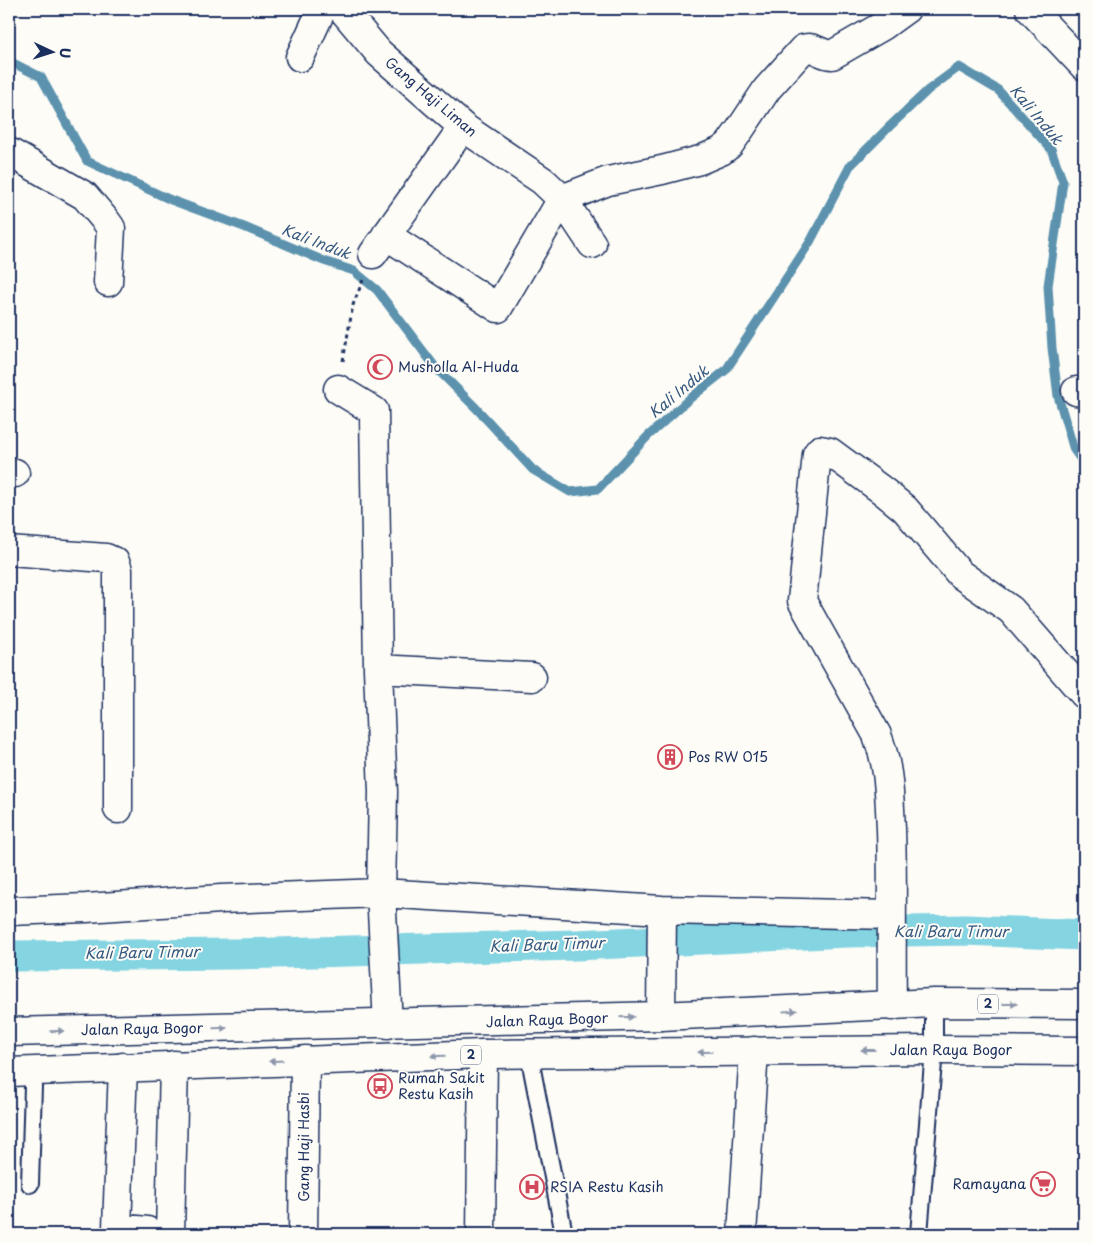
<svg xmlns="http://www.w3.org/2000/svg" width="1093" height="1243" font-family="'Playpen Sans',sans-serif">
<rect width="100%" height="100%" fill="#fdfcf7"/>
<filter id="ink" filterUnits="userSpaceOnUse"><feTurbulence type="fractalNoise" baseFrequency=".02" numOctaves="2"/><feDisplacementMap in="SourceGraphic" scale="10" xChannelSelector="R" yChannelSelector="G"/><feConvolveMatrix kernelMatrix="1 2 1 2 8 2 1 2 1" color-interpolation-filters="sRGB"/></filter>
<g filter="url(#ink)">
<g fill="none" stroke-linecap="round" stroke-linejoin="round">
<!-- stream -->
<path stroke="#5b92ad" stroke-width="9" d="M9,61L41,77L87,161L171,200L244,227L324,261L354,271L377,290L436,368L476,408L533,470L570,492L598,489L648,436L688,400L726,370L810,242L850,166L890,126L928,90L959,67L998,90L1051,149L1063,182L1048,286L1052,348L1058,396L1074,450L1084,464"/>
<!-- canal -->
<path stroke="#85d4e1" stroke-width="31" d="M9,956L236,954L576,945L847,932L966,930L1084,935"/>
<defs>
<path id="lane" d="M529,1054L564,1234
M30,1184L33,1086L32,1071
M919,1234L934,1050V1003"/>
<path id="street" d="M342,9L379,53L463,127L543,181L562,199L592,244
M1030,9L1084,66
M300,57L322,9
M9,152L85,196L106,221L111,228L108,282
M386,235L498,308L562,199L608,181L662,170L700,160L721,151L729,145L739,131L767,89L803,49C814,45 821,55 832,55L884,25L906,9
M373,254L463,127
M338,389L374,411L378,669L383,792L381,893L388,1024
M1076,391L1084,392
M9,472L15,473
M9,551L106,558L115,562L118,570V809
M378,669L532,677
M9,911L86,908L221,899L381,893L662,910L891,915
M892,1006C891,947 893,888 891,829C889,794 890,769 877,735L802,601L817,454L820,450L830,452L883,491L905,509L960,574L1011,610L1084,694
M661,1016L662,910
M123,1067L117,1228L147,1231V1234
M170,1234L174,1065
M303,1234L305,1060
M481,1234L483,1054
M742,1234L754,1051"/>
<path id="highway" d="M9,1032L661,1016L934,1003L1084,1004
M9,1072L483,1054L934,1050L1084,1051"/>
</defs>
<!-- lane casing -->
<use href="#lane" stroke="#1b2f5e" stroke-width="20"/>
<!-- street casing -->
<use href="#street" stroke="#1b2f5e" stroke-width="31"/>
<!-- highway casing -->
<use href="#highway" stroke="#1b2f5e" stroke-width="31"/>
<!-- path -->
<path stroke="#1b2f5e" stroke-width="3" stroke-dasharray="4 4" stroke-linecap="butt" d="M343,361L353,305L363,280"/>
<!-- lane -->
<use href="#lane" stroke="#fdfcf7" stroke-width="16"/>
<!-- street -->
<use href="#street" stroke="#fdfcf7" stroke-width="28"/>
<!-- highway -->
<use href="#highway" stroke="#fdfcf7" stroke-width="28"/>
</g>
<!-- one-way arrows -->
<defs><path id="oneway-solid" d="M-6-.8H1V-3.2L6.5 0L1 3.2V.8H-6Z" transform="scale(1.25)"/></defs>
<g fill="#8c96aa">
<use href="#oneway-solid" transform="translate(1010 1004)"/>
<use href="#oneway-solid" transform="translate(790 1011) rotate(-3)"/>
<use href="#oneway-solid" transform="translate(627 1017) rotate(-2)"/>
<use href="#oneway-solid" transform="translate(220 1028) rotate(-1)"/>
<use href="#oneway-solid" transform="translate(57 1031) rotate(-1)"/>
<use href="#oneway-solid" transform="translate(868 1050) rotate(180)"/>
<use href="#oneway-solid" transform="translate(705 1052) rotate(179)"/>
<use href="#oneway-solid" transform="translate(438 1056) rotate(178)"/>
<use href="#oneway-solid" transform="translate(276 1061) rotate(177)"/>
</g>
</g>
<!-- icons -->
<defs>
<symbol id="mosque-ring" viewBox="-11 -11 22 22"><circle r="9.5" fill="#fdfcf7" stroke="#d1495b" stroke-width="1.5"/><path d="M3.5-4.9A6 6 0 1 0 3.5 4.9A5 5 0 1 1 3.5-4.9Z" fill="#d1495b"/></symbol>
<symbol id="building-ring" viewBox="-11 -11 22 22"><circle r="9.5" fill="#fdfcf7" stroke="#d1495b" stroke-width="1.5"/><path d="M-4-6H4V6H1V3H-1V6H-4ZM-2.5-4.3h1.7v1.8h-1.7ZM.8-4.3h1.7v1.8H.8ZM-2.5-1h1.7V.8h-1.7ZM.8-1h1.7V.8H.8Z" fill="#d1495b"/></symbol>
<symbol id="bus-ring" viewBox="-11 -11 22 22"><circle r="9.5" fill="#fdfcf7" stroke="#d1495b" stroke-width="1.5"/><path d="M-5-6H5V4H4V6H2V4H-2V6H-4V4H-5ZM-3.5-4V0h7V-4ZM-3.5 1.2v1.5H-2V1.2ZM2 1.2v1.5H3.5V1.2Z" fill="#d1495b"/></symbol>
<symbol id="supermarket-ring" viewBox="-11 -11 22 22"><circle r="9.5" fill="#fdfcf7" stroke="#d1495b" stroke-width="1.5"/><path d="M-6-5.5h2.5l.6 2H6L4.5 2H-2.5L-4.4-4H-6ZM-1.5 3.2a1.3 1.3 0 1 0 .1 0ZM3 3.2a1.3 1.3 0 1 0 .1 0Z" fill="#d1495b"/></symbol>
<symbol id="hospital-ring" viewBox="-11 -11 22 22"><circle r="9.5" fill="#fdfcf7" stroke="#d1495b" stroke-width="1.5"/><path d="M-5-5h3v3.5h4V-5h3V5h-3V1.5h-4V5h-3Z" fill="#d1495b"/></symbol>
</defs>
<g fill-rule="evenodd">
<use href="#mosque-ring" x="366" y="353" width="28" height="28"/>
<use href="#building-ring" x="656" y="743" width="28" height="28"/>
<use href="#bus-ring" x="366" y="1072" width="28" height="28"/>
<use href="#supermarket-ring" x="1029" y="1170" width="28" height="28"/>
<use href="#hospital-ring" x="518" y="1173" width="28" height="28"/>
</g>
<g text-anchor="middle" stroke-width="4" stroke-linejoin="round" paint-order="stroke">
<!-- shield labels -->
<g fill="#fdfcf7" stroke="#5f6c8c" stroke-width="1">
<rect x="978" y="994.5" width="20" height="19" rx="4"/>
<rect x="461" y="1045.5" width="20" height="19" rx="4"/>
</g>
<g font-size="12" font-weight="bold" fill="#1b2f5e">
<text x="988" y="1008">2</text>
<text x="471" y="1059">2</text>
</g>
<!-- street labels -->
<g font-size="14" fill="#1b2f5e" stroke="#fdfcf7">
<text transform="translate(431 97) rotate(40)" y="5">Gang Haji Liman</text>
<text transform="translate(547 1020) rotate(-2)" y="5">Jalan Raya Bogor</text>
<text transform="translate(142 1029) rotate(-1)" y="5">Jalan Raya Bogor</text>
<text x="951" y="1055">Jalan Raya Bogor</text>
<text transform="translate(304 1147) rotate(-90)" y="5">Gang Haji Hasbi</text>
</g>
<!-- poi labels -->
<g font-size="14" fill="#1b2f5e" stroke="#fdfcf7" text-anchor="start">
<text x="398" y="372">Musholla Al-Huda</text>
<text x="688" y="762">Pos RW 015</text>
<text x="398" y="1083">Rumah Sakit<tspan x="398" dy="16">Restu Kasih</tspan></text>
<text x="1026" y="1189" text-anchor="end">Ramayana</text>
<text x="550" y="1192">RSIA Restu Kasih</text>
</g>
<!-- water labels -->
<g font-size="15" font-style="italic" fill="#36587f" stroke="#fdfcf7">
<text transform="translate(1036 115) rotate(50)" y="5">Kali Induk</text>
<text transform="translate(316 242) rotate(21)" y="5">Kali Induk</text>
<text transform="translate(679 392) rotate(-40)" y="5">Kali Induk</text>
<text x="951" y="937">Kali Baru Timur</text>
<text transform="translate(547 945) rotate(-2)" y="5">Kali Baru Timur</text>
<text transform="translate(142 953) rotate(-1)" y="5">Kali Baru Timur</text>
</g>
</g>
<!-- margin -->
<rect width="1093" height="1243" fill="none" stroke="#fdfcf7" stroke-width="30"/>
<rect x="15" y="15" width="1063" height="1213" fill="none" stroke="#1b2f5e" stroke-width="2" filter="url(#ink)"/>
<!-- north arrow -->
<g transform="translate(52 52) rotate(94)" stroke="#fdfcf7" stroke-width="4" paint-order="stroke">
<path d="M0-4L9 19L0 12L-9 19Z" fill="#1b2f5e"/>
<text y="-8" font-size="14" font-weight="bold" text-anchor="middle" fill="#1b2f5e">U</text>
</g>
</svg>
